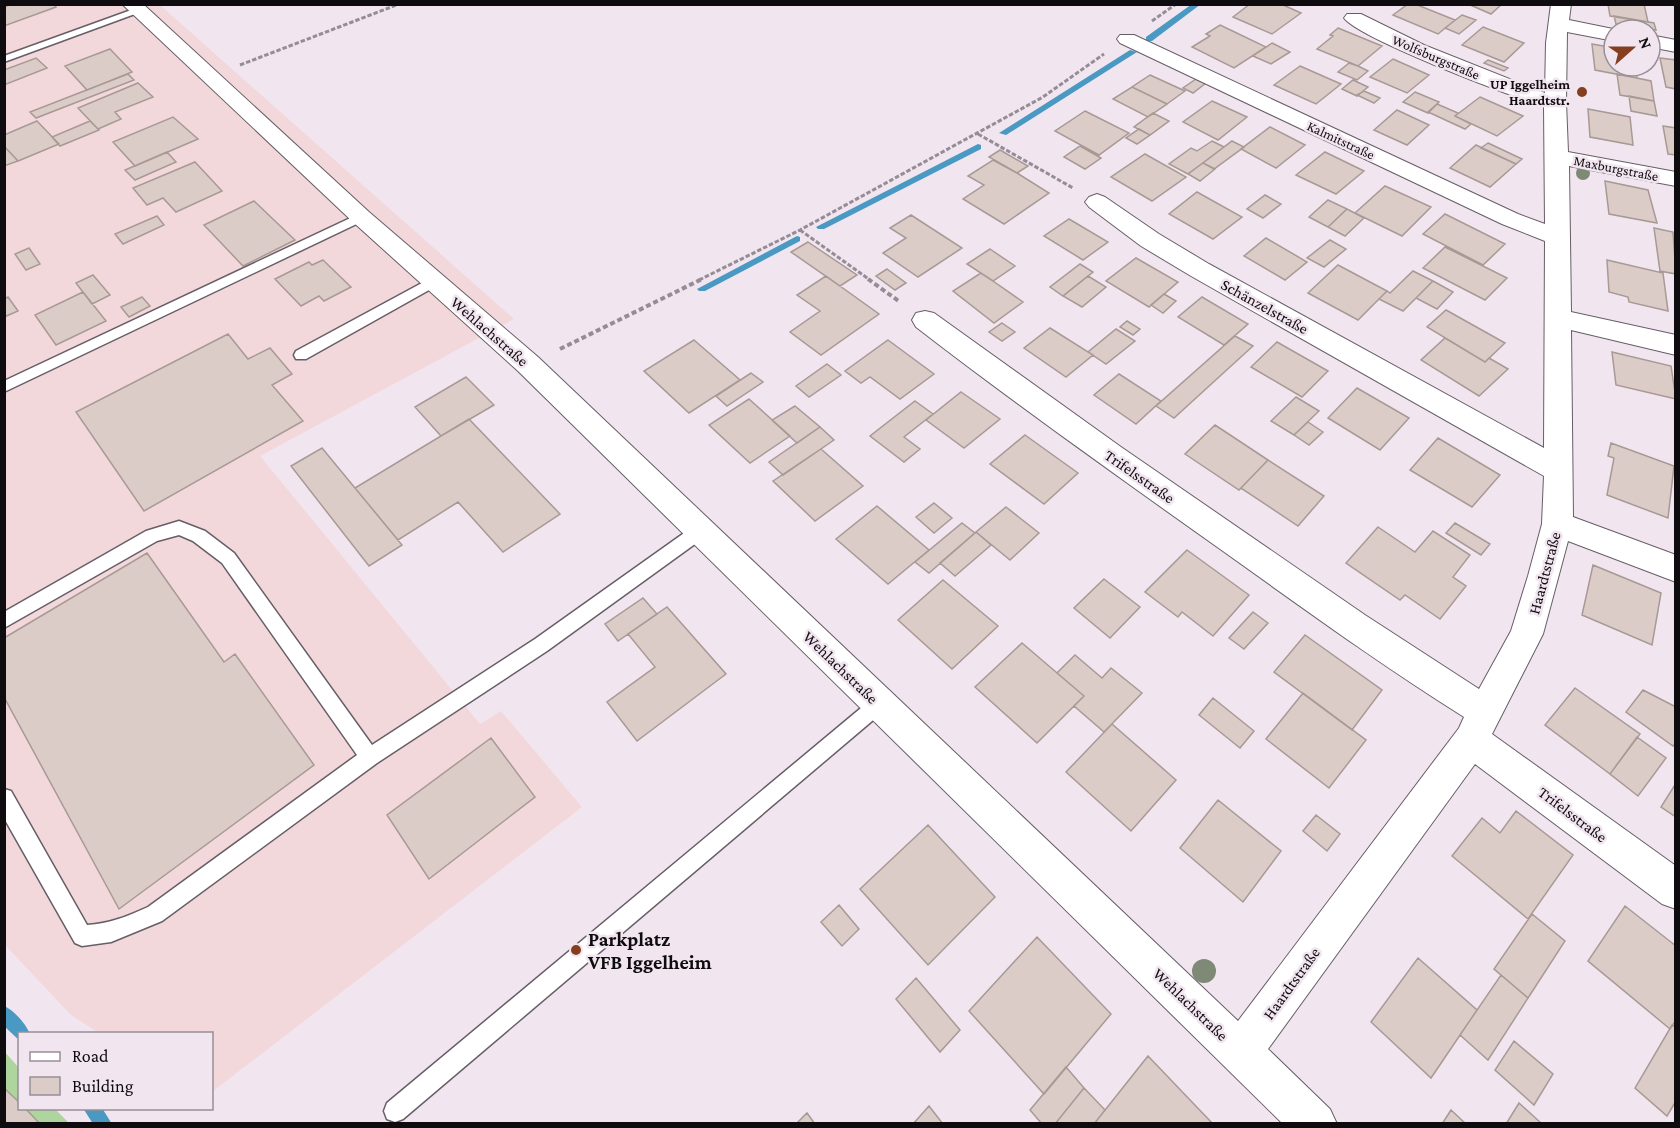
<svg xmlns="http://www.w3.org/2000/svg" width="1680" height="1128" font-family="'Crimson Pro',serif">
<rect width="100%" height="100%" fill="#f1e5f0"/>
<!-- industrial -->
<path fill="#f2d8db" d="M5,5H160L514,319L260,456L480,724L501,711L582,807L212,1092V1034L99,1033L71,1015L5,945Z"/>
<!-- green -->
<path fill="#aed59e" d="M4,1051L19,1068L20,1108L55,1109L69,1123H5Z"/>
<g fill="none" stroke-linecap="round" stroke-linejoin="round">
<!-- stream -->
<path fill="#4999c3" fill-rule="evenodd" d="M1192,4H1201L1152,41H1146V37Z
M1130,50L1137,52L1006,135L999,133Z
M978,144L981,145V149L824,229H818L816,227Z
M797,236L800,237V241L705,291H699L697,289Z
M4,1006C14,1010 26,1024 30,1034H20V1041L4,1026Z
M83,1108H102L112,1124H93Z"/>
</g>
<!-- building -->
<path fill="#dcccc8" stroke="#a89995" stroke-width="1.5" d="M12,4H54L56,7L4,26V7Z
M1250,4H1281L1301,13L1272,34L1233,17Z
M1408,4H1415L1455,20L1438,34L1393,15Z
M1468,4H1502L1491,14Z
M1608,4H1644L1648,22L1610,16Z
M1462,15L1476,20L1459,34L1445,28Z
M1614,16L1654,23L1656,30L1616,24Z
M1220,25L1266,47L1234,68L1192,47L1210,36L1206,34Z
M1483,27L1524,43L1504,62L1462,45Z
M1338,28L1382,46L1358,66L1317,49L1333,36L1330,35Z
M1272,43L1290,52L1271,64L1253,56Z
M1592,44L1614,48V66H1635L1637,78L1595,70Z
M110,49L132,72L87,90L65,66Z
M36,58L47,68L4,85V70Z
M1660,58L1676,60V89L1666,87Z
M1393,59L1429,75L1407,93L1370,77Z
M1488,60L1508,68L1504,71L1484,63Z
M1349,63L1358,66L1368,71L1357,80L1338,72Z
M1300,66L1341,84L1316,104L1274,85Z
M128,74L134,80L36,118L30,112Z
M1617,74L1651,81L1654,101L1620,95Z
M1150,75L1185,91L1167,104L1132,87Z
M1196,79L1206,83L1193,93L1183,88Z
M1353,80L1368,87L1357,96L1342,89Z
M138,83L153,97L115,112L121,119L98,129L78,108Z
M1132,87L1167,104L1148,117L1113,99Z
M1364,91L1380,98L1374,103L1357,95Z
M1415,92L1439,102L1428,113L1403,102Z
M1629,96L1654,101L1657,116L1631,111Z
M1480,97L1523,116L1497,136L1455,116Z
M1212,101L1247,117L1218,140L1183,122Z
M1437,104L1458,113L1455,116L1471,124L1465,129L1428,112Z
M1588,109L1630,117L1633,145L1590,137Z
M1397,110L1429,125L1407,145L1374,130Z
M1085,111L1129,133L1099,155L1055,131Z
M1153,113L1169,121L1150,135L1134,127Z
M173,117L198,139L135,166L113,142Z
M37,121L59,144L18,161L4,146V135Z
M90,121L99,130L60,146L52,137Z
M1663,126L1676,128V155L1668,154Z
M1270,127L1305,145L1276,168L1241,149Z
M1139,129L1150,135L1137,144L1126,138Z
M1212,141L1224,147L1188,174L1169,164L1191,148L1197,151Z
M1232,141L1244,147L1214,169L1203,163Z
M1488,143L1522,159L1516,164L1481,148Z
M1476,145L1516,164L1490,187L1450,168Z
M4,146L18,161L4,166Z
M1080,146L1101,158L1085,169L1064,157Z
M1000,150L1028,166L1017,173L989,157Z
M167,152L176,162L135,180L125,170Z
M1325,152L1364,171L1336,194L1296,175Z
M1145,154L1186,177L1152,201L1111,177Z
M993,160L1017,173L1049,193L1004,224L963,199L984,185L968,176Z
M195,162L222,191L176,212L163,198L147,205L133,188Z
M1203,163L1215,169L1200,181L1188,174Z
M1605,181L1648,190L1657,223L1609,214Z
M1385,186L1431,207L1402,236L1355,213Z
M1197,192L1242,217L1213,239L1169,214Z
M1265,195L1281,204L1263,218L1247,209Z
M1328,200L1347,209L1328,227L1309,217Z
M254,201L295,240L243,266L204,225Z
M1347,209L1364,218L1345,236L1328,227Z
M1445,214L1505,244L1483,265L1423,234Z
M911,215L962,248L918,277L883,253L906,238L890,228Z
M157,216L164,225L123,244L115,234Z
M1069,219L1108,242L1083,260L1044,236Z
M1654,228L1673,232L1676,274L1660,271Z
M1266,238L1307,262L1285,280L1244,256Z
M1330,240L1346,249L1324,267L1307,258Z
M808,242L857,275L840,286L791,252Z
M1445,247L1507,278L1485,300L1423,268Z
M29,248L40,264L26,270L15,254Z
M990,249L1015,266L993,281L967,264Z
M1136,258L1178,282L1149,307L1106,281Z
M323,260L351,287L324,301L319,296L301,306L275,279L309,262L312,265Z
M1607,260L1663,273L1668,311L1629,302L1628,297L1609,292Z
M1080,264L1093,272L1063,296L1050,287Z
M1338,265L1387,291L1358,320L1308,293Z
M887,269L906,283L895,290L876,276Z
M1413,271L1433,281L1403,311L1379,299L1387,291L1390,293Z
M981,273L993,281L1023,302L994,323L953,291Z
M93,275L110,295L92,304L76,283Z
M826,276L879,314L821,355L790,332L820,311L797,295Z
M1088,276L1106,287L1082,307L1063,296Z
M1433,281L1453,292L1437,309L1416,298Z
M83,292L106,321L56,345L35,315Z
M1164,294L1176,301L1163,313L1151,305Z
M8,297L18,311L4,317V299Z
M142,297L150,306L129,317L121,307Z
M1202,297L1248,324L1224,345L1178,317Z
M1446,310L1505,343L1485,362L1427,327Z
M1127,321L1140,329L1133,335L1120,327Z
M1002,323L1015,332L1002,341L989,332Z
M1050,328L1093,355L1066,377L1024,348Z
M1116,329L1135,341L1106,364L1088,352Z
M228,334L248,359L270,348L292,374L272,385L303,421L144,511L76,412Z
M1235,336L1253,346L1174,418L1156,406Z
M1445,338L1485,362L1489,358L1508,369L1479,396L1421,360Z
M694,340L740,380L689,413L644,371Z
M888,340L934,374L900,399L870,377L861,383L845,371Z
M1277,342L1328,371L1302,397L1251,367Z
M1612,352L1671,366L1676,399L1616,385Z
M827,364L841,375L809,397L796,386Z
M751,373L763,382L727,406L716,396Z
M1119,374L1161,401L1136,424L1094,395Z
M466,377L494,405L441,436L415,407Z
M1357,388L1409,418L1380,450L1328,418Z
M961,392L1000,419L964,448L926,420Z
M1296,397L1319,411L1294,435L1271,421Z
M749,399L790,436L750,463L709,425Z
M915,401L933,414L904,437L920,449L904,462L870,436Z
M795,406L820,427L797,443L772,420Z
M469,419L560,514L503,552L458,502L398,540L355,488Z
M1308,422L1323,432L1309,445L1294,435Z
M1215,425L1268,460L1239,490L1185,454Z
M820,427L834,440L783,475L769,462Z
M1025,435L1078,473L1044,504L990,464Z
M1438,438L1500,475L1472,507L1410,470Z
M1611,443L1674,466L1668,518L1607,495L1614,458L1608,456Z
M322,448L402,545L369,566L291,466Z
M821,449L863,486L815,521L773,481Z
M1268,460L1324,496L1298,526L1241,488Z
M934,503L952,518L934,533L916,517Z
M877,506L929,550L888,584L836,539Z
M1006,507L1039,533L1010,560L976,532Z
M962,523L975,533L929,573L915,562Z
M1455,523L1490,544L1481,555L1446,533Z
M1378,527L1415,552L1433,531L1470,555L1453,577L1466,586L1440,619L1405,595L1400,600L1346,563Z
M976,532L991,545L955,576L940,563Z
M1187,550L1249,595L1213,636L1182,612L1178,617L1145,592Z
M147,553L224,662L235,654L314,765L119,909L4,697V638Z
M1593,565L1661,593L1652,645L1582,615Z
M1104,579L1140,607L1110,638L1074,608Z
M943,580L998,626L952,669L898,620Z
M643,598L657,614L618,641L605,624Z
M667,607L726,674L637,741L607,702L655,667L628,634Z
M1253,612L1268,623L1244,649L1229,638Z
M1305,635L1382,690L1352,730L1274,672Z
M1022,643L1084,696L1037,743L975,687Z
M1075,655L1102,678L1111,668L1142,693L1104,732L1074,706L1084,696L1057,673Z
M1575,688L1640,734L1610,774L1545,725Z
M1643,690L1676,707V743L1673,746L1626,712Z
M1303,693L1366,740L1329,788L1266,739Z
M1213,698L1254,731L1240,748L1199,715Z
M1112,724L1176,780L1131,831L1066,772Z
M1637,737L1666,758L1638,796L1610,774Z
M491,738L535,797L429,879L387,815Z
M1676,783V817L1661,807Z
M1218,800L1281,851L1243,902L1180,848Z
M1516,811L1573,855L1528,919L1452,856L1482,818L1500,833Z
M1316,815L1340,834L1327,851L1303,831Z
M928,825L995,897L928,965L860,889Z
M839,905L859,929L842,946L821,922Z
M1625,906L1676,946V1020L1670,1029L1588,961Z
M1532,914L1565,941L1528,998L1494,969Z
M1037,937L1111,1014L1044,1094L969,1011Z
M1418,958L1477,1010L1431,1078L1371,1022Z
M1501,975L1528,998L1488,1060L1460,1035Z
M916,978L960,1030L940,1052L896,999Z
M1672,1025L1676,1027V1101L1667,1116L1635,1088Z
M1514,1041L1553,1074L1534,1105L1495,1070Z
M1148,1056L1213,1124H1094Z
M1066,1067L1084,1088L1055,1124H1042L1030,1110Z
M4,1088L20,1103V1108H25L40,1124H4Z
M1084,1088L1105,1110L1094,1124H1055Z
M1519,1103L1542,1124H1506Z
M929,1106L943,1124H913Z
M1451,1110L1466,1124H1442Z
M807,1113L815,1124H796Z"/>
<g fill="none" stroke-linecap="round" stroke-linejoin="round">
<defs>
<path id="service" d="M134,9L143,11L4,62V56Z
M361,213L367,217L365,220L4,392V381Z
M433,277L440,282L438,285L306,359H296L294,355L296,351Z
M179,521L205,531L234,553L372,745L535,639L694,526L700,524L706,526L708,531L706,536L547,651L377,763L162,921L111,942L82,946L75,943L4,818V789L11,791L87,925C109,924 128,916 148,907L357,755L222,563L193,541L179,535L157,541L4,628V612L146,531Z
M879,696L885,698L888,704L885,710L403,1119L395,1122L387,1119L384,1111L387,1103L873,698Z"/>
<path id="minor" d="M122,4H143L369,212L538,357L1238,1021L1459,728L1464,717C1378,663 1296,603 1213,544C1113,473 1013,402 916,327L912,320L916,313L925,311L934,313L1121,447L1365,615L1479,689L1511,631L1528,576L1542,524L1544,476L1191,276L1141,246L1089,207L1085,202L1089,197L1097,194L1105,197L1159,234L1209,264L1544,448L1545,241L1502,224L1120,43L1117,39L1120,35H1134L1518,214L1545,224L1544,106C1514,98 1358,38 1344,18L1347,14H1361L1424,45L1545,93L1546,43L1551,4H1571L1569,20L1618,30H1614V41L1567,32L1566,102L1568,152L1676,172V186L1569,166L1571,312L1676,335V355L1571,330L1573,517L1676,555V582L1568,541L1543,634L1492,734L1676,866V909L1662,904L1475,764L1268,1049L1330,1109L1337,1124H1283L518,371L353,222Z
M1650,35L1676,40V52L1650,47Z"/>
</defs>
<!-- service casing -->
<use href="#service" stroke="#675e67" stroke-width="3"/>
<!-- minor casing -->
<use href="#minor" stroke="#675e67" stroke-width="2"/>
<!-- path-far1 -->
<path stroke="#958d95" stroke-width="3" stroke-dasharray="4.5 2" stroke-linecap="butt" d="M1152,21L1176,4
M240,65L399,4
M978,134L1073,188
M800,230L870,280
M699,280L800,230L1043,97L1104,54"/>
<!-- path -->
<path stroke="#958d95" stroke-width="4" stroke-dasharray="5 3" stroke-linecap="butt" d="M868,279L900,302
M560,349L702,279"/>
<!-- service -->
<use href="#service" fill="#fff" fill-rule="evenodd"/>
<!-- minor -->
<use href="#minor" fill="#fff" fill-rule="evenodd"/>
</g>
<!-- trees -->
<g fill="#7e8976">
<circle cx="1583" cy="173" r="7"/>
<circle cx="1204" cy="971" r="12"/>
</g>
<!-- markers -->
<g fill="#863e21" stroke="#f1e5f0" stroke-width="2">
<circle cx="1582" cy="92" r="6"/>
<circle cx="576" cy="950" r="6"/>
</g>
<g text-anchor="middle" stroke-width="5" stroke-linejoin="round" paint-order="stroke">
<!-- far-street labels -->
<g font-size="14" fill="#0f0c0f" stroke="#f1e5f0">
<text transform="translate(1436 57) rotate(23)" y="5">Wolfsburgstraße</text>
<text transform="translate(1341 140) rotate(25)" y="5">Kalmitstraße</text>
<text transform="translate(1616 168) rotate(11)" y="5">Maxburgstraße</text>
</g>
<!-- far-poi labels -->
<g font-size="14" font-weight="bold" fill="#0f0c0f" stroke="#f1e5f0" text-anchor="end">
<text x="1570" y="89">UP Iggelheim<tspan x="1570" dy="16">Haardtstr.</tspan></text>
</g>
<!-- street labels -->
<g font-size="16" fill="#0f0c0f" stroke="#f1e5f0">
<text transform="translate(1265 306) rotate(29)" y="6">Schänzelstraße</text>
<text transform="translate(490 331) rotate(41)" y="6">Wehlachstraße</text>
<text transform="translate(1140 476) rotate(35)" y="6">Trifelsstraße</text>
<text transform="translate(1544 573) rotate(-75)" y="6">Haardtstraße</text>
<text transform="translate(841 667) rotate(44)" y="6">Wehlachstraße</text>
<text transform="translate(1573 814) rotate(37)" y="6">Trifelsstraße</text>
<text transform="translate(1291 983) rotate(-54)" y="6">Haardtstraße</text>
<text transform="translate(1191 1004) rotate(44)" y="6">Wehlachstraße</text>
</g>
<!-- near-poi labels -->
<g font-size="20" font-weight="bold" fill="#0f0c0f" stroke="#f1e5f0" text-anchor="start">
<text x="588" y="946">Parkplatz<tspan x="588" dy="23">VFB Iggelheim</tspan></text>
</g>
</g>
<!-- border -->
<rect width="1680" height="1128" fill="none" stroke="#0f0c0f" stroke-width="12"/>
<!-- legend -->
<rect x="18" y="1032" width="195" height="78" fill="#f1e5f0" stroke="#978e96" stroke-width="1.5"/>
<rect x="30" y="1052" width="30" height="9" fill="#ffffff" stroke="#978e96" stroke-width="1.5"/>
<text x="72" y="1062" font-size="18" fill="#0f0c0f">Road</text>
<rect x="30" y="1077" width="30" height="18" fill="#dcccc8" stroke="#978e96" stroke-width="1.5"/>
<text x="72" y="1092" font-size="18" fill="#0f0c0f">Building</text>
<!-- north arrow -->
<g transform="translate(1632 48) rotate(69)"><circle r="28" fill="#f1e5f0" stroke="#978e96" stroke-width="1.5"/>
<path d="M0-4.5L10 22L0 15L-10 22Z" fill="#863e21"/>
<text y="-9" font-size="16" font-weight="bold" text-anchor="middle" fill="#0f0c0f">N</text>
</g>
</svg>
